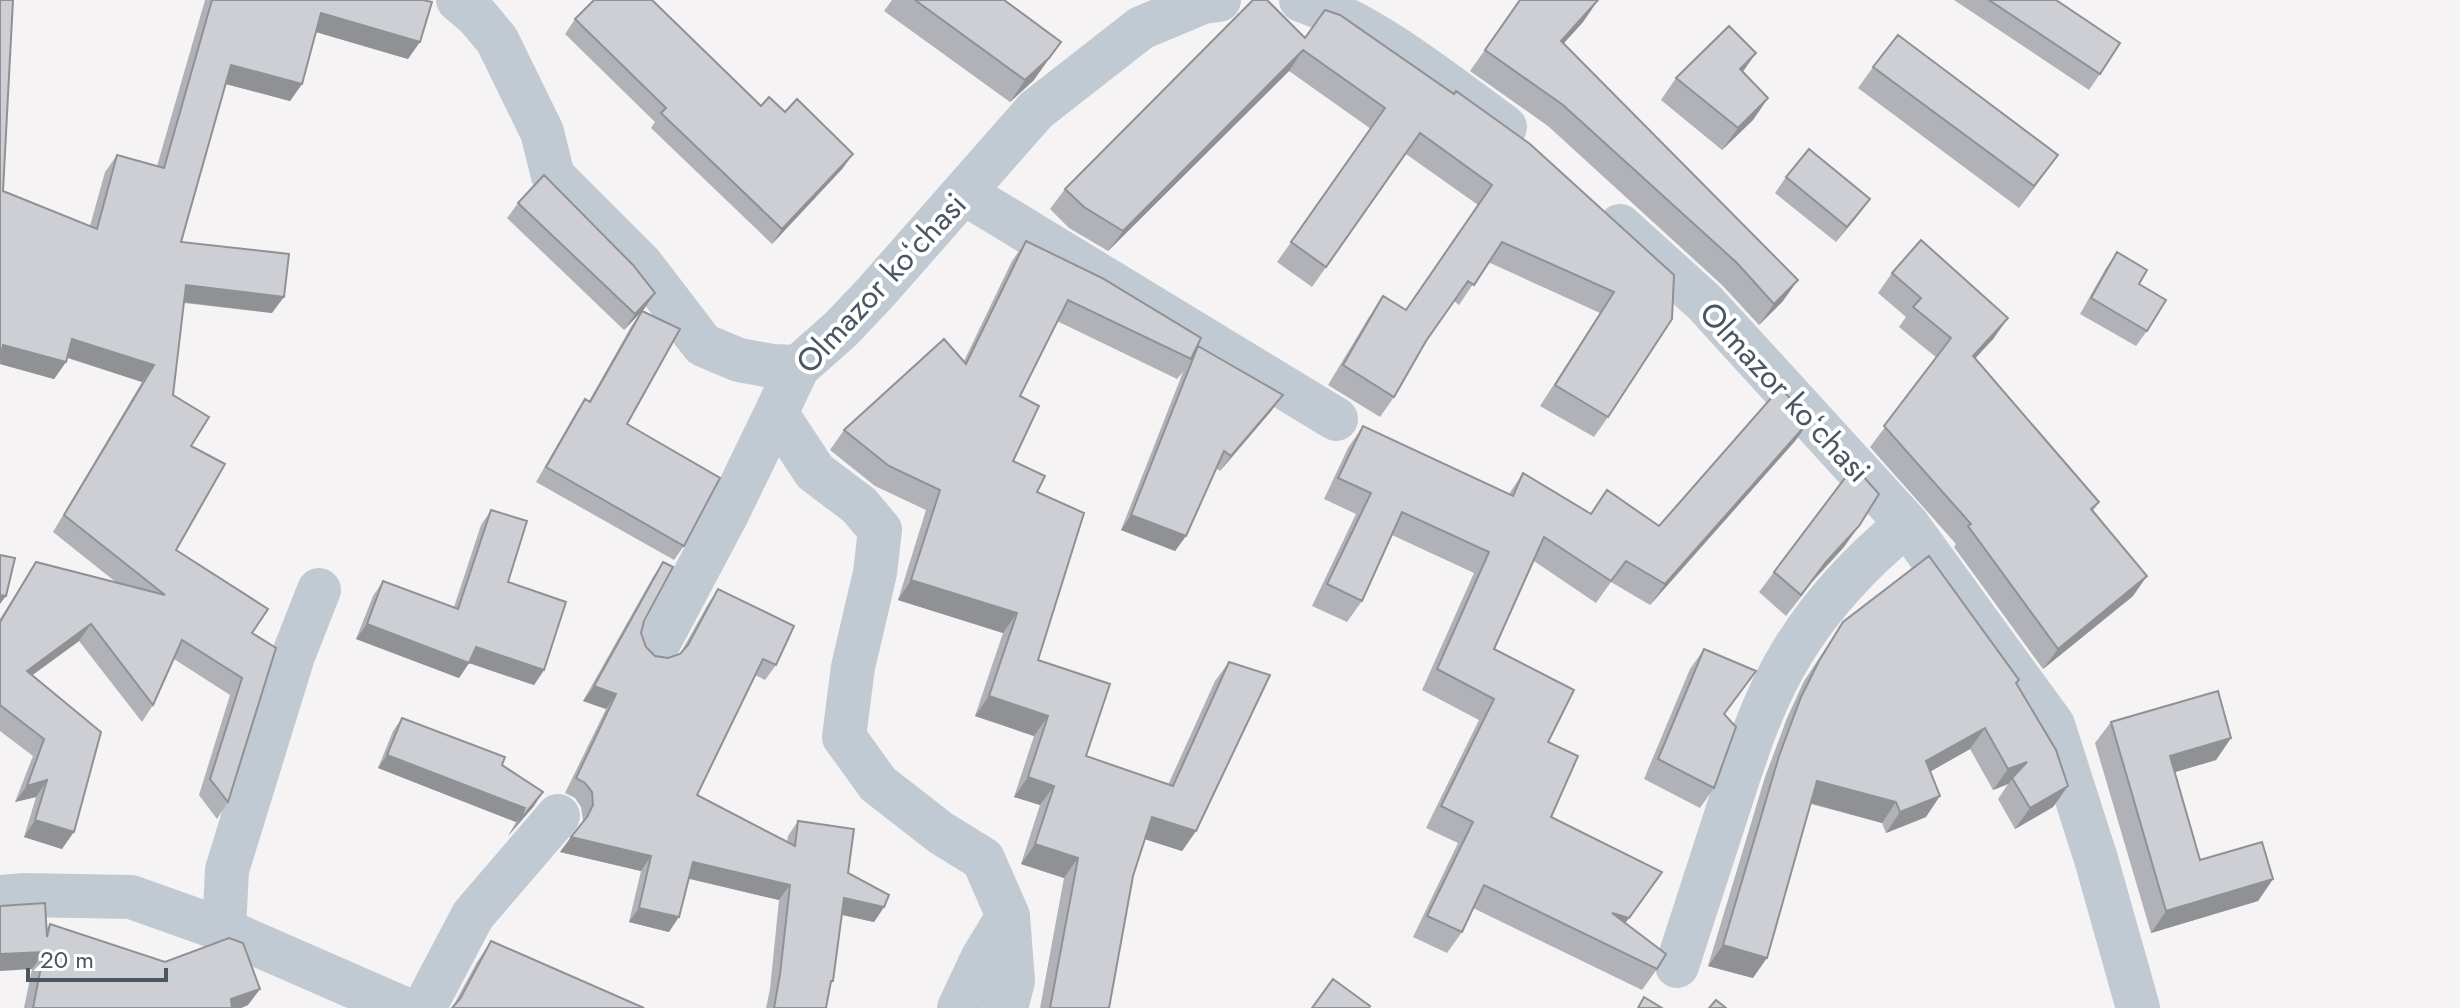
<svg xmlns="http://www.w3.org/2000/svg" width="2460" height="1008" font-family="Jost,sans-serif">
<rect width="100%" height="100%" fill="#f5f3f3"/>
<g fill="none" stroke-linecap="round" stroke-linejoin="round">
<!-- minor -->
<path stroke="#c1cad2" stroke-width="44" d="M458,0L477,16L497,40L542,132L553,176L641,264L703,345L739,360L772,366L798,367
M1301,0C1377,27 1440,80 1505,127
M964,193L1336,419
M1620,226L1705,303L1907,524L2053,725L2096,859L2138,1008
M656,648L727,514L776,413
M0,897L24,895L131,897L224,930L402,1008
M224,930L227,870L293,656L319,590
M1677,966C1694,914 1711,861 1728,809C1745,756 1763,699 1793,651C1823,602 1863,560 1907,524
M424,1008L473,915L558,816
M959,1008L982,959L1008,916
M1006,1008L1013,981L1008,916L983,859L941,833L878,784L844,737L853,667L875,573L880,530L859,505L815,472L776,413L798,367L841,329L876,292L1036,110L1141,28L1203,2L1219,0"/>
</g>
<!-- wall -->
<path fill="#b0b2b7" d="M205,0H423L408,59L316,32L302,84L290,101L225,84L181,242L272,313L184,303L173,395L191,446L176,550L252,633L228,802L217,819L199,795L230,695L174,659L153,705L142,722L79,641L32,675L101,732L62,849L24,837L36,797L15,802L33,756L0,731V619L36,562L117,583L53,532L142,382L67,358L66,362L54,379L0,364L3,191L90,226L105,172L117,155L157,166Z
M892,0H1004L1034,80L1010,102L884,11Z
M1520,0H1598L1583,22L1563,44L1783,301L1759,325L1722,285L1548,126L1470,71Z
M1954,0H2056L2100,74L2089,90Z
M575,19L761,106L785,112L843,168L772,244L651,128L655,122L565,34Z
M1305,38L1674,275L1608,417L1594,437L1540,406L1600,313L1488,262L1459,305L1454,301L1426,341L1394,397L1380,417L1328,385L1369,317L1383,296L1406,310L1478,205L1406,154L1312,287L1277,262L1371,129L1289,71L1108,251L1069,228L1050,209L1065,189Z
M1756,53L1743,72L1768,98L1753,120L1722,150L1661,100L1676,78Z
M1873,67L2058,155L2019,208L1858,88Z
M1786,177L1870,199L1836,242L1775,193Z
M518,203L655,293L644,309L624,330L507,218Z
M1026,241L1198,346L1272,410L1220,471L1216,468L1186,536L1175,551L1121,530L1183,372L1177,379L1057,321L1020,396L1013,461L1037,492L1038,660L1086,756L1168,785L1215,681L1229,662L1196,831L1182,851L1145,839L1133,876L1109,1008H1040L1064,878L1021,864L1040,805L1014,797L1034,736L975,716L1003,633L898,600L926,510L875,486L830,450L844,430L964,361L1012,261Z
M2117,252L2139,284L2147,331L2136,346L2080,314L2106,268Z
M1892,273L1994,338L1975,358L2099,502L2093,511L2133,596L2043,669L1954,547L1956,544L1870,447L1937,358L1899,327L1906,317L1878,293Z
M642,311L627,424L684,546L674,560L536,482L575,414L585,399L589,401L632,325Z
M1363,426L1509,494L1523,473L1590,514L1659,526L1796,440L1650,605L1611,582L1596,603L1534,561L1494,649L1548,742L1551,817L1657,969L1642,990L1473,908L1462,932L1447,953L1413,937L1458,843L1426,828L1479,720L1422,690L1474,573L1392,535L1362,601L1347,622L1312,606L1356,514L1324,499L1348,448Z
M491,510L508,582L544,670L534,685L469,663L459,678L356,639L373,596L383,581L454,607L481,525Z
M1844,547L1812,582L1786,616L1759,592L1774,572Z
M663,562L641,633L646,647L655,656L668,658L680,654L708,604L718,589L776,665L765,680L755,675L697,795L787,842L788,836L798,821L848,873L884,907L874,922L842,915L833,981L830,986L826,1008H766L770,989L779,900L689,879L669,932L629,922L641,871L560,852L580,826L583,820L581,807L575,798L565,793L606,709L583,701L653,577Z
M1843,622L2019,680L2017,684L2068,786L2053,807L2015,829L1998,799L2008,784L1993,790L1970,749L1931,771L1926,817L1886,833L1882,823L1811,804L1753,978L1708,966L1765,777L1787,718L1804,681Z
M1704,649L1724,715L1714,788L1700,808L1644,779L1690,669Z
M402,718L502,765L534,806L508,836L516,822L378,768L393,731Z
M2111,722L2231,738L2216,760L2175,772L2200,860L2273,879L2258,901L2151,933L2095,743Z
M50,924L165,962L260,989L248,1005L241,1008H24L32,969L46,929Z
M491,941L644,1008H452L477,962Z"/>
<!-- shaded-wall -->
<path fill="#909195" d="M1598,0L1583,22L1546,63L1561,41Z
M321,13L420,42L408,59L309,30Z
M1061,42L1034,80L1010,102L1025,80Z
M1303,50L1289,71L1108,251L1123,231Z
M1756,53L1740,75V69Z
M231,65L302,84L290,101L219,82Z
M1768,98L1753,120L1722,150L1738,128Z
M853,154L843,168L772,244L782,229Z
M2058,155L2042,177L2019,208L2034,186Z
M1870,199L1859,214L1836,242L1847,227Z
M1798,280L1783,301L1759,325L1774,304Z
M186,285L284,297L272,313L174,301Z
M655,293L644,309L624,330L635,314Z
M2008,318L1994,338L1959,376L1973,356Z
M72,339L154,365L142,382L60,355Z
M3,345L66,362L54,379L0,364Z
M1283,395L1272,410L1220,471L1231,456Z
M1811,419L1796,440L1650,605L1665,584Z
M1131,515L1186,536L1175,551L1121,530Z
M1859,526L1844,547L1812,582L1786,616L1826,562Z
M2147,576L2133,596L2043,669L2058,649Z
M911,580L1017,613L1003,633L898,600Z
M0,595L6,596L0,604Z
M91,624L79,641L15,688L27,671Z
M367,624L476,647L544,670L534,685L469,663L459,678L356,639Z
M594,686L616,694L606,709L583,701Z
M989,696L1048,716L1034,736L975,716Z
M1985,728L1970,749L1912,782L1926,761Z
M2231,738L2216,760L2155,778L2170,756Z
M387,755L525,808L516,822L378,768Z
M2027,762L2008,784L1993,790L2008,769Z
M1028,777L1054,786L1040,805L1014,797Z
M47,780L36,797L15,802L27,786Z
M1817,781L1896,802L1882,823L1803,801Z
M2068,786L2053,807L2015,829L2030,808Z
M543,792L534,806L508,836L518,822Z
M1940,796L1926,817L1886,833L1900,812Z
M1152,817L1196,831L1182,851L1138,837Z
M35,820L74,832L62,849L24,837Z
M571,837L651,856L641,871L560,852Z
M1035,844L1078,858L1064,878L1021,864Z
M693,862L790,885L779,900L683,877Z
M1662,872L1614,939L1612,913Z
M2273,879L2258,901L2151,933L2166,911Z
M844,898L884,907L874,922L834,913Z
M639,908L679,917L669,932L629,922Z
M1723,945L1767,958L1753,978L1708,966Z
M44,952L32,969L0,971V954Z
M260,989L248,1005L241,1008H225L231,999Z"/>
<!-- building -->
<path fill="#cdcfd5" stroke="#909195" stroke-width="2" d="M0,0H13L3,191L97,229L117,155L164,168L212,0H423L432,2L420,42L321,13L302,84L231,65L181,242L289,254L284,297L186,285L173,395L209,417L191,446L225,464L176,550L268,609L252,633L276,648L228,802L210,779L242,678L182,640L153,705L91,624L27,671L101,732L74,832L35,820L47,780L27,786L44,739L0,705V622L36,562L165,595L64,515L154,365L72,339L66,362L3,345L0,361Z
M594,0H652L761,106L769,97L785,112L797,99L853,154L782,229L661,113L666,108L575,19Z
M915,0H1004L1061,42L1049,58L1025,80Z
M1253,0H1267L1305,38L1325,10L1340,15L1454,94L1456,91L1530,144L1674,275L1672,319L1608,417L1555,385L1614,292L1502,242L1474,285L1468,281L1426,341L1394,397L1343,365L1383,296L1406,310L1492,185L1420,133L1326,267L1291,242L1385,108L1303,50L1123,231L1084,207L1065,189Z
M1520,0H1598L1561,41L1798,280L1774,304L1737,263L1563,105L1485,50Z
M1989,0H2056L2120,43L2100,74Z
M1729,26L1756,53L1740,69L1768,98L1738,128L1676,78Z
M1898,35L2058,155L2034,186L1873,67Z
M1809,149L1870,199L1847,227L1786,177Z
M544,175L633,265L655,293L635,314L518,203Z
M1921,240L2008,318L1973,356L2099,502L2091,509L2147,576L2058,649L1968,526L1971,524L1884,426L1951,338L1913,307L1921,298L1892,273Z
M1026,241L1102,278L1201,338L1191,359L1068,300L1020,396L1039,406L1013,461L1045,476L1037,492L1084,513L1038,660L1110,684L1086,756L1173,786L1229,662L1270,675L1196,831L1152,817L1133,876L1109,1008H1050L1078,858L1035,844L1054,786L1028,777L1048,716L989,696L1017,613L911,580L940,490L889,466L844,430L944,339L966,364Z
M2117,252L2147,270L2139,284L2166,300L2147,331L2091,298Z
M642,311L680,329L627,424L720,478L684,546L546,467L585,399L590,402Z
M1198,346L1283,395L1231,456L1224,451L1186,536L1131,515Z
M1780,388L1811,419L1665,584L1626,561L1611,581L1544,537L1494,649L1574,690L1548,742L1578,756L1551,817L1662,872L1629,918L1612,913L1666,954L1657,969L1484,885L1462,932L1427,916L1473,822L1441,806L1494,699L1437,669L1489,552L1402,512L1362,601L1327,584L1371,493L1338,478L1363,426L1513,496L1523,473L1591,514L1607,490L1659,526Z
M1854,466L1879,494L1859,526L1826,562L1801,595L1774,572Z
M491,510L527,521L508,582L566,602L544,670L476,647L469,663L367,624L383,581L458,609Z
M0,555L15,558L6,596L0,595Z
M1929,556L2019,680L2016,683L2056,750L2068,786L2030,808L2012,778L2027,762L2008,769L1985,728L1926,761L1940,796L1900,812L1896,802L1817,781L1767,958L1723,945L1779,756L1801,697L1819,661L1843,622Z
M663,562L673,567L644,621L641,633L646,647L655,656L668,658L680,654L688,645L718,589L794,626L776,665L763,659L697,795L795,846L798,821L854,829L848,873L889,895L884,907L844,898L833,981H831L826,1008H774L780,974L790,885L693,862L679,917L639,908L651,856L571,837L587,817L593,805L592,792L585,783L576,778L616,694L594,686Z
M1704,649L1756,671L1724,714L1736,727L1714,788L1658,759Z
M2218,691L2231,738L2170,756L2200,860L2262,842L2273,879L2166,911L2111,722Z
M402,718L505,757L502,765L543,792L518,822L525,808L387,755Z
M45,903L47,937L50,924L165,962L229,938L243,943L260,989L231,999L232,1008H33L44,952L0,954V906Z
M491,941L644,1008H452L460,999Z
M1333,979L1370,1006L1369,1008H1312Z
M1644,997L1662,1008H1638Z
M1716,1000L1726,1008H1709Z"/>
<g text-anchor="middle" stroke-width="8" stroke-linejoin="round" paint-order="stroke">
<!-- street labels -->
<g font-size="32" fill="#4a5661" stroke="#fff">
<text transform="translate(881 283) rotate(-47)" y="11">Olmazor koʻchasi</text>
<text transform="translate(1785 392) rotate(47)" y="11">Olmazor koʻchasi</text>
</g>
</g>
<!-- scale -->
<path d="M28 968v12h138v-12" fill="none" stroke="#4a5661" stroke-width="4"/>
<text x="40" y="968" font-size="24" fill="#4a5661" stroke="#ffffff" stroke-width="6" paint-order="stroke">20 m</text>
</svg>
